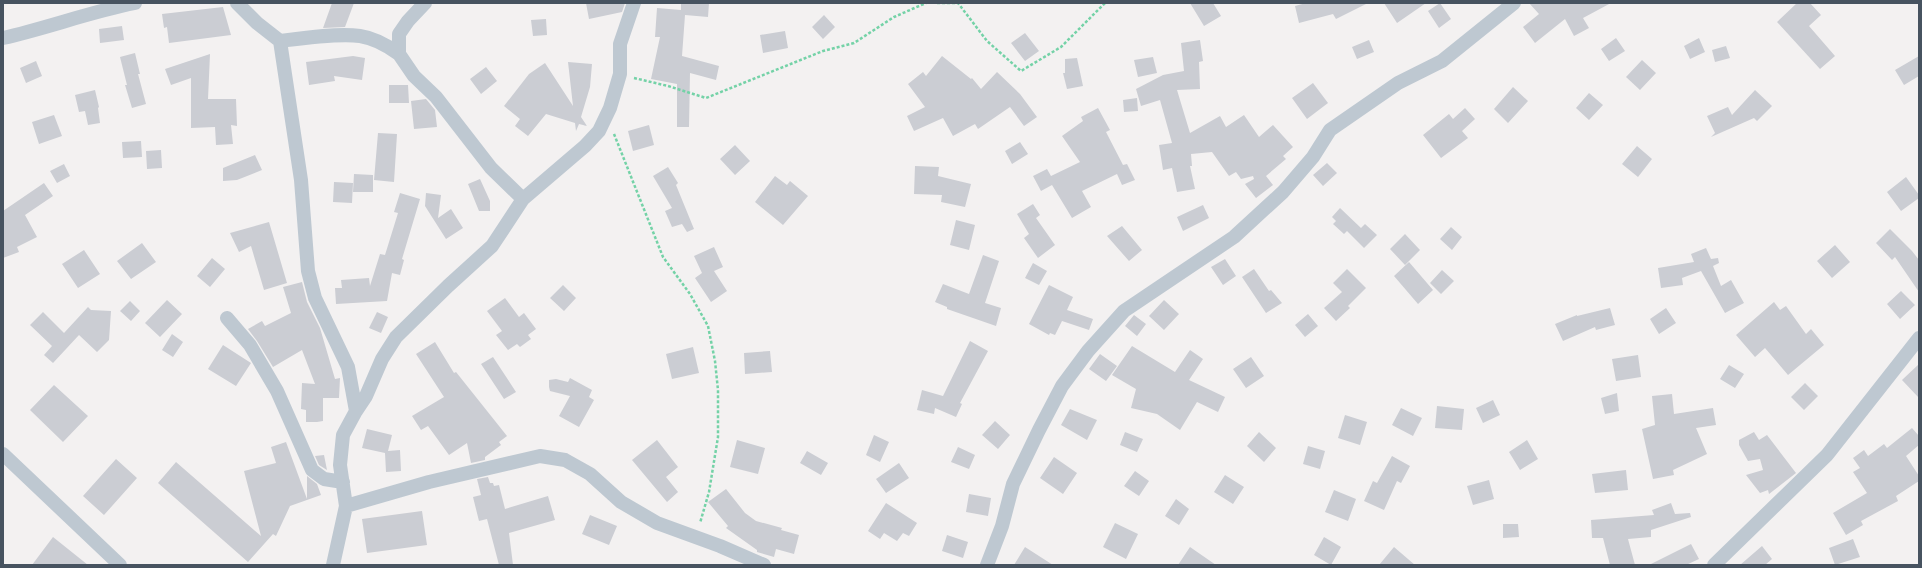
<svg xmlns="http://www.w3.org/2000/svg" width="1922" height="568" font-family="Arial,sans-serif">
<rect width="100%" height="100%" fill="#f3f1f1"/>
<!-- building -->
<path fill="#cbcdd3" d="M332,3H354L345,27L323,28Z
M586,3H625L622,12L589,19Z
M681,3H709L708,17L685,15L682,56L719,66L716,80L690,73L689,127H677V84L651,79L660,37H655L657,8L681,10Z
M1190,3H1213L1221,16L1204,26Z
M1306,3H1368L1336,19L1333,14L1299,23L1295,6Z
M1384,3H1426L1397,23Z
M1440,3L1451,19L1439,28L1428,11Z
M1529,3H1611L1583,18L1589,28L1574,36L1565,19L1535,43L1523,27L1539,14Z
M1797,3H1810L1821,15L1809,26L1835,56L1820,69L1777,22Z
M223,7L231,35L169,43L167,27L164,28L162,14Z
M824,15L835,27L823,39L812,27Z
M546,19L547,35L533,36L531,20Z
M122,26L124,40L100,43L99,29Z
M785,31L788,48L763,53L760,35Z
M1025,33L1039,51L1025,61L1011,43Z
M1616,38L1625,51L1609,61L1601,49Z
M1699,38L1705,52L1690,59L1684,46Z
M1200,40L1203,61L1199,62L1200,89L1177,90L1190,133L1220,116L1226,127L1244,115L1259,137L1273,125L1293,147L1283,156L1286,159L1266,176L1273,185L1256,198L1245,184L1254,179L1253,176L1241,179L1236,172L1229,176L1212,152L1191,154L1192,166H1190L1195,189L1177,192L1172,168L1163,170L1159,145L1172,143L1160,100L1141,106L1136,89L1163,75L1184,71L1181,43Z
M1369,40L1374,52L1357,59L1352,47Z
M1726,46L1730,58L1715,62L1712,50Z
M135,53L140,74H138L146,104L132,108L125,85H127L120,57Z
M210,54L208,99H236L237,126L231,125L233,144L216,145L215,127L191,128V78L171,85L165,69Z
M353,56L365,58L362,80L334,76L335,81L309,85L306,62Z
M942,56L971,79L972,78L981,89L997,72L1020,94L1037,117L1024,126L1010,107L978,129L975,124L953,136L943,118L914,131L907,116L925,107L908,84L923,72L926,76Z
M1919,56V76L1904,85L1895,70Z
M1153,57L1157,73L1138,77L1134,60Z
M1077,58L1083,86L1067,89L1063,73H1065V59Z
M1642,60L1656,73L1640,90L1626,77Z
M36,61L42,76L26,83L20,68Z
M568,62L592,64L590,87L581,117L587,126L579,124L576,131L575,123L546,114L528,136L515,126L520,119L504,106L529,74L545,63L573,106Z
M486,67L497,81L481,94L470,79Z
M1313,83L1328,103L1307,119L1292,98Z
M389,85H408L409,103H389Z
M1513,87L1528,101L1508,123L1494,109Z
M95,90L99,107L98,108L100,123L88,125L85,111L79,112L75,95Z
M1755,90L1772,106L1757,121L1754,118L1711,137L1715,133L1707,116L1728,107L1732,115Z
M1589,93L1603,105L1589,120L1576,108Z
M1137,98L1138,111L1124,112L1123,100Z
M426,99L435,110L437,127L414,129L411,101Z
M1098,108L1110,130L1106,132L1123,165L1127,164L1135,180L1122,185L1117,174L1082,191L1091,207L1072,218L1052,185L1041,191L1033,176L1047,169L1051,176L1080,162L1062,136L1083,121L1081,117Z
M1465,108L1475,119L1462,131L1468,138L1441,158L1423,135L1449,114L1453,119Z
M54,115L62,136L39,144L32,122Z
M649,125L654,145L633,151L628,131Z
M378,133L397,134L394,182L374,180Z
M141,141L142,157L123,158L122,142Z
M1020,142L1028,154L1012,164L1005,151Z
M735,145L750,161L735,175L720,159Z
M1637,146L1652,159L1638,177L1622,164Z
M161,150L162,168L147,169L146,151Z
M255,155L262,170L237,180L223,181V168Z
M1327,163L1337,173L1323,186L1313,175Z
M64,164L70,176L57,183L50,171Z
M915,166L939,167L938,176L971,184L965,207L941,202L942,195L914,194Z
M668,167L678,183L676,185L694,229L687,232L682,224L672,227L665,211L672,208L653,176Z
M354,174L373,175V192H353Z
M775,176L787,185L790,181L808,196L783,225L755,202Z
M1906,177L1919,195V198L1901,211L1887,192Z
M480,179L490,201V211H479L468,184Z
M334,182L353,183L352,203L333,202Z
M44,183L53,196L25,215L37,237L17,247L19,252L3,258V211Z
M400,193L420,199L402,259L404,260L400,275L392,273L387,301L336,304L335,288H342L341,280L369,278L370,286L380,254L385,255L398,213L394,212Z
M426,193L441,195L438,218L451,209L463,228L446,239L425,206Z
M1033,204L1040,215L1036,218L1055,245L1038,258L1024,238L1029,234L1017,214Z
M1203,205L1209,218L1183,231L1177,217Z
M1340,208L1361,228L1365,224L1377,235L1364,248L1347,231L1344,234L1333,224L1336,221L1332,217Z
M956,220L975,225L969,250L950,245Z
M269,222L287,283L264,290L251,246L239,252L230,233Z
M1122,226L1142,250L1129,261L1107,236Z
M1451,227L1462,237L1452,250L1440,239Z
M1890,229L1912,251L1919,260V292L1895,257L1892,260L1876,243Z
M1405,234L1420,250L1405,265L1390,249Z
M142,243L156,262L131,279L117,261Z
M1835,245L1850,262L1832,278L1817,261Z
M714,247L723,267L714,271L727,291L711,302L695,278L702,273L694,256Z
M1706,248L1711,259L1718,258L1719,263L1713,266L1721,286L1731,280L1744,303L1725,313L1701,271L1682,278L1683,285L1661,288L1658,268L1694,262L1691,254Z
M84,250L100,274L78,288L62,264Z
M983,255L999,261L985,303L1001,308L996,326L947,309V307L935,302L943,284L969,294Z
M212,258L225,269L210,287L197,276Z
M1225,259L1236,276L1223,285L1211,267Z
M1409,262L1433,290L1418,304L1394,276Z
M1033,263L1047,271L1039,285L1025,278Z
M1254,269L1269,291L1271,290L1282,303L1266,313L1242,277Z
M1347,269L1366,288L1348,306L1350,308L1336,321L1324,308L1342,292L1333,283Z
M1442,270L1454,281L1441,294L1430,283Z
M302,282L307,302L320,328L335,379L340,378L339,398H323V421L317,422H306V410L301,409L302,383L315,384L302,350L273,367L257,341L248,329L262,321L265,326L291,313L283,287Z
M563,285L576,298L564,311L550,298Z
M1049,285L1073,297L1067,310L1093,319L1089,330L1062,321L1055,335L1050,333L1049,335L1029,324Z
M1901,291L1915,305L1900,319L1887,304Z
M505,298L519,317L524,313L536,329L528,335L531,339L520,347L517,344L508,350L496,335L502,331L487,311Z
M167,300L182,314L160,337L145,323Z
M1164,300L1179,314L1164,330L1149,316Z
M130,301L140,311L131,321L120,311Z
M1774,302L1780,310L1786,306L1806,334L1811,329L1824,345L1788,375L1765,348L1755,357L1736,335Z
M88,307L91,310L111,311L109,340L97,352L79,335L53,363L44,355L52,346L30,325L43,312L64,333Z
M1610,308L1615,325L1596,330L1595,327L1563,341L1555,324L1577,315V316Z
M1666,308L1676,323L1659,334L1650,319Z
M377,312L388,317L381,333L369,328Z
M1308,314L1318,326L1305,337L1295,325Z
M1134,315L1146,324L1137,336L1125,326Z
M172,334L183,342L173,357L162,350Z
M970,341L988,351L960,403L962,404L956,417L935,408L934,414L917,410L922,390L943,396Z
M435,342L454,373L456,372L507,436L499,442L501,445L485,457V460L471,463L467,443L449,455L428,426L421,430L412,416L444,397L416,354Z
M223,345L251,363L236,386L208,369Z
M1132,346L1175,372L1190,350L1203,359L1189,380L1225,397L1218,412L1197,402L1180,430L1157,414L1131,408L1136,389L1112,375Z
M693,347L699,373L672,379L666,354Z
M770,351L772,372L745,374L744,353Z
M1100,354L1117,366L1106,381L1089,369Z
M1638,355L1641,377L1616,381L1612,359Z
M493,357L516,392L504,399L481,364Z
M1251,357L1264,376L1246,388L1233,369Z
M1919,364V398L1902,380Z
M1729,365L1744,374L1735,388L1720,379Z
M570,378L592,390L589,397L594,400L579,427L559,416L570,396L550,391L549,387V380L556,379L568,382Z
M1805,383L1818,396L1804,410L1791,397Z
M54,385L88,416L63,442L30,410Z
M1617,393L1619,411L1605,414L1601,398Z
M1672,394L1674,414L1713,408L1716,425L1696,428L1707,454L1673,470L1674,475L1653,479L1642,429L1655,425L1652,396Z
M1493,400L1500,415L1483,423L1476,408Z
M1437,406L1464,409L1462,430L1435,428Z
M1401,408L1422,418L1413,436L1392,425Z
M1070,409L1097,420L1087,440L1061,425Z
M1345,415L1367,422L1360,445L1338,438Z
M995,421L1010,435L998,449L982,435Z
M1912,428L1919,436V445L1906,456L1919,476V481L1896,496L1898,501L1861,521L1863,525L1846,535L1833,513L1867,493L1853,472L1860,468L1853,458L1864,450L1868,456L1884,444L1887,448Z
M367,429L392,435L388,451L400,450L401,471L386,472L385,453L362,448Z
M1125,432L1143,439L1137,452L1120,445Z
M1259,432L1276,448L1264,462L1247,446Z
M1754,432L1759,440L1767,435L1796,473L1769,494L1768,490L1760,493L1746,475L1763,470L1760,459L1748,461L1739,445V440Z
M874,435L889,442L880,462L866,455Z
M657,440L678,467L666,477L678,492L667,502L632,460Z
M737,440L765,448L758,474L730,467Z
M1527,440L1538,459L1520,470L1509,452Z
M286,442L307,499V476L317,484L321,495L290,506L276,536L273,534L248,562L158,483L176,462L261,536L244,471L276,463L271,447Z
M1308,446L1325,451L1320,469L1303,464Z
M958,447L975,455L969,469L951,462Z
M807,451L828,463L821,475L800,463Z
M324,455L327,470L319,465L315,456Z
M1392,456L1410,466L1401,483L1397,481L1384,510L1364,501L1373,481L1377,483Z
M1054,457L1077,473L1063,494L1040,478Z
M116,459L137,478L104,515L83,496Z
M899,463L909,478L886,493L876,479Z
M1626,470L1628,490L1595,493L1592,474Z
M1135,471L1149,481L1139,496L1124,486Z
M1225,475L1244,487L1233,504L1214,492Z
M488,477L490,483H493L494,486L499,485L505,509L548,496L555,520L509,533L513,565H499L487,519L479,521L473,497L481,495L477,479Z
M1489,480L1494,499L1473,505L1467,486Z
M726,489L745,513L756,521L782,528L781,530L799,535L794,554L776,549L774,557L757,552V550L726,528L728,526L708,502Z
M1334,490L1356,499L1348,521L1325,512Z
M969,494L991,498L988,516L966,512Z
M1176,499L1189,509L1179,525L1165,516Z
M886,503L917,523L909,536L903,533L897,541L884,533L880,539L868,531Z
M1671,503L1675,514L1690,513L1691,517L1651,530V537L1628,539L1635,565H1610L1603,538H1592L1591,520L1654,515L1652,510Z
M422,511L427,545L367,553L362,519Z
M590,515L617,526L609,545L582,534Z
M1115,523L1138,534L1126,559L1103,547Z
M1503,524H1518L1519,537L1503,538Z
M947,535L968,542L963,558L942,551Z
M53,537L88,565H32Z
M1324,537L1341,547L1331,565L1314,555Z
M1853,539L1860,557L1835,565L1829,548Z
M1691,544L1699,559L1686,565H1649Z
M1762,546L1772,559L1765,565H1740Z
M1025,547L1053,565H1014Z
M1190,547L1216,565H1178Z
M1394,547L1415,565H1379Z"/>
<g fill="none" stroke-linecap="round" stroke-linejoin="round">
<!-- path -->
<path stroke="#74d2a7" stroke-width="2.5" stroke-dasharray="3 2" stroke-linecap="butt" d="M937,3H958L987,41L1021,71L1061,47L1105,3
M634,78L668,86L706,98L823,51L854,43L894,17L926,3
M614,134L663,257L690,294L708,326L715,361L718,390V437L709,492L700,523"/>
<!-- minor -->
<path stroke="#bec8d1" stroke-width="14" d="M237,3L257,23L280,41L301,180L308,271L315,298L348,367L356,411
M425,3L408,21L399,34V54L414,76L436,97L491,168L523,199
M3,38C47,28 90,12 135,3
M280,41C303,38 338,33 360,36C374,38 388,46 399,54
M227,318L250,345L277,391L312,470L324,479L343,482
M3,454L120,565
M346,506L429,482L540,456L565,460L590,474L621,502L657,523L720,546L764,565
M333,565L346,506L340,465L343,435L356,411L366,396L382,359L396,337L448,286L492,246L523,199L585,146L599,131L610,108L620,74V44L634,3
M987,565L1002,526L1013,484L1039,430L1062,386L1088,351L1124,311L1234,237L1283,192L1313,157L1330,130L1398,83L1442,61L1514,3
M1714,565L1827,455L1919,338"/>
</g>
<!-- border -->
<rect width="1922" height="568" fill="none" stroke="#475360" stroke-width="8"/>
</svg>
